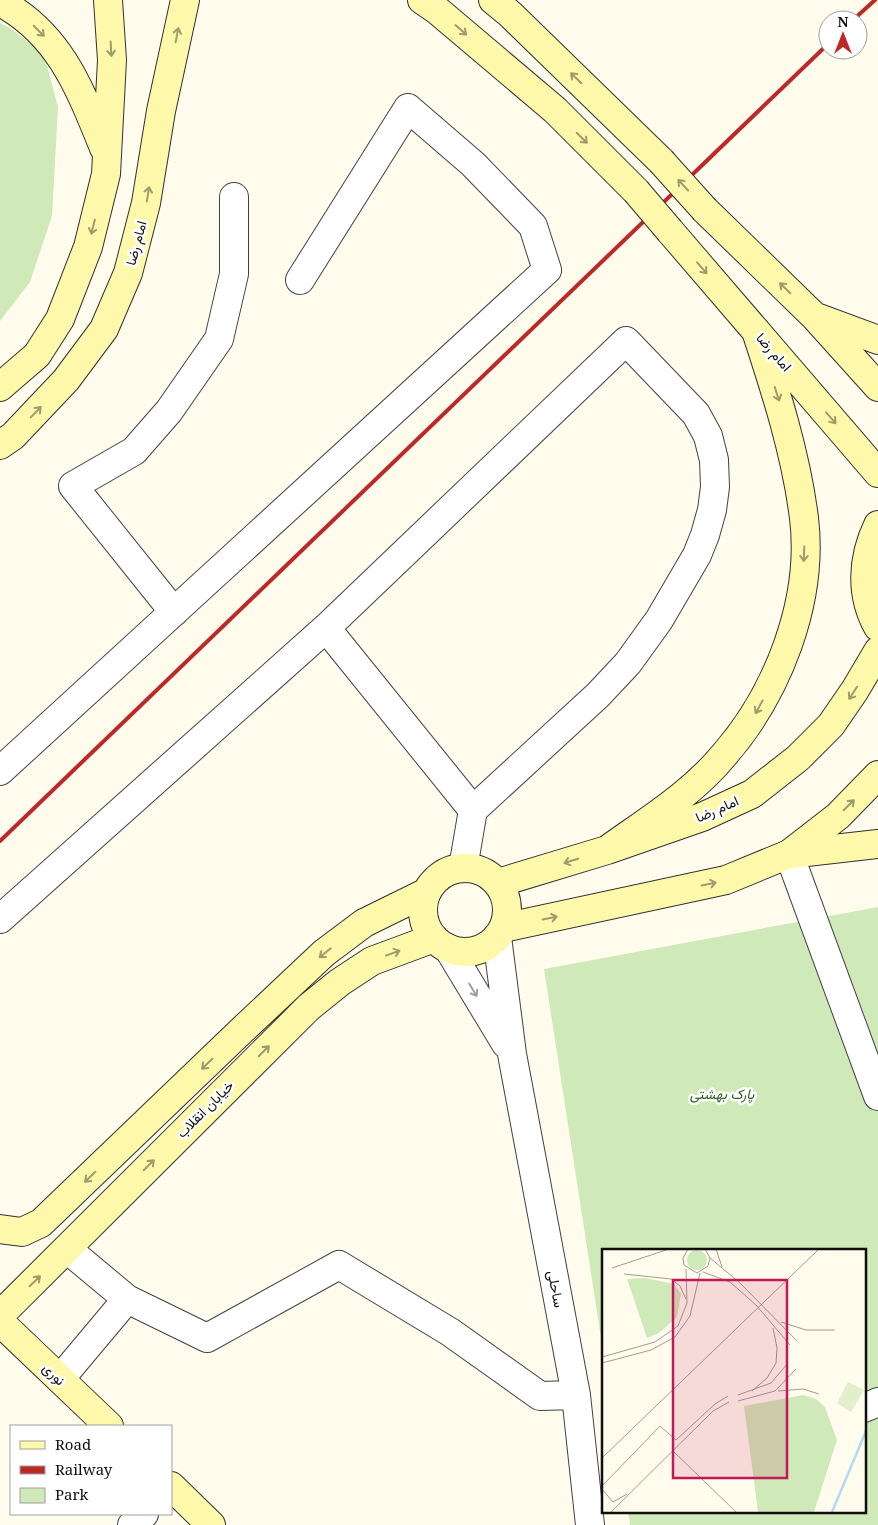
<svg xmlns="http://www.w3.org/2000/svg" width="878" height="1525" font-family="'Noto Serif',Vazirmatn,serif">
<rect width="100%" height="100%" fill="#fffcee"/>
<!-- green -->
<path fill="#cfe9b8" d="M0,23L10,28L44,54L58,107L52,216L30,282L0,321Z
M878,907V1525H630L628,1511H864V1250H603V1351L544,969Z"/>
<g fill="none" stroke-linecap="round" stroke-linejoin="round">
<defs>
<path id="street" d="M174,612L73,486L134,451L169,411L219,339L234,274V197
M326,628L473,810
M0,771L547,270L533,226L473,164L408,108L300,280
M789,854L878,1096
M0,919L326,628L626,341L696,414L708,436L714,460L715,487L712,510L705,535L697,555L659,620L628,663L598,695L473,810L463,868
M497,937L512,1054L576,1395L590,1525
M448,948L506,1044
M67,1249L127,1299L207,1338L339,1265L450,1332L540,1396L576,1395
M60,1379L127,1299
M864,1408L878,1402
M132,1525L144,1514"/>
<path id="secondary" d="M422,0L438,11L555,110L636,191
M493,0L510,14L661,161
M0,2C60,34 80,89 104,148
M705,210L814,316L878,387
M670,231L878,473
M819,318L878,340
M0,387L37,355L60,319L88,247L106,174L112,60L108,0
M0,445L13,436L66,380L104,329L128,273L146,203L161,111L185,0
M878,525C862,558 860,595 878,627
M607,850C647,821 692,794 724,755C778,693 814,601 804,518C796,454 776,392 756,331
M789,854L878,844
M423 910a42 42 0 1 1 84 0a42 42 0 1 1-84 0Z
M498,883L607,850L702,817L752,794L798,758L831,725L855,690L878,651
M503,928L726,880L789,854L838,816L878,775
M0,1229L22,1232L41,1223L239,1033L324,953L364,923L427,892
M0,1315L309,1007L340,982L372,961L434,938
M0,1322L109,1426
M171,1486L211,1525"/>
</defs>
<!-- street casing -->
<use href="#street" stroke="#414141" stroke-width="30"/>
<!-- secondary casing -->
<use href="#secondary" stroke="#303030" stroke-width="30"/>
<!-- street -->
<use href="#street" stroke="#fff" stroke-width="28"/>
<!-- secondary -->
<use href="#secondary" stroke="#fef9aa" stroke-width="28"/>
<!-- rail -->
<path stroke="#bc2927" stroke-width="4" d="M853,20L875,0
M0,841L828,44"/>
<defs>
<path id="secondary-bridge" d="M661,161L705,210
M636,191L670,231"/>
</defs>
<!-- secondary-bridge casing -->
<use href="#secondary-bridge" stroke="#303030" stroke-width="30" stroke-linecap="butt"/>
<!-- secondary-bridge -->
<use href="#secondary-bridge" stroke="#fef9aa" stroke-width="28"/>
</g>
<!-- one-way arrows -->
<defs><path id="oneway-shaft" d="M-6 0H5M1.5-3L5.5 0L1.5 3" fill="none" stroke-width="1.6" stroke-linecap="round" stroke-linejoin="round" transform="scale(1.25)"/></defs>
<g stroke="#9e9b6c">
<use href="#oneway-shaft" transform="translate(461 30) rotate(41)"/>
<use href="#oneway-shaft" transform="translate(39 31) rotate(45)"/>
<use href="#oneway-shaft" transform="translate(177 35) rotate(-79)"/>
<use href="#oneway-shaft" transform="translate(111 49) rotate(87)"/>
<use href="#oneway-shaft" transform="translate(576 78) rotate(-136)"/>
<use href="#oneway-shaft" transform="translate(582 138) rotate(45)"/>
<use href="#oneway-shaft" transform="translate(683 185) rotate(-133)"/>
<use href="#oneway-shaft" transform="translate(148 194) rotate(-81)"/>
<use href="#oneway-shaft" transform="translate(93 227) rotate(104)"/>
<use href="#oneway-shaft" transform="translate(702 268) rotate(49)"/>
<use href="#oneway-shaft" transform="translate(785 288) rotate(-136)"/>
<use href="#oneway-shaft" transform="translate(777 394) rotate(72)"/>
<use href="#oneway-shaft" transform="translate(36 412) rotate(-46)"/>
<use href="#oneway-shaft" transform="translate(831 418) rotate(49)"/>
<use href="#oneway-shaft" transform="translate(804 554) rotate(92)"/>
<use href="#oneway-shaft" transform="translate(853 693) rotate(123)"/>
<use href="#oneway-shaft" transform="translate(759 707) rotate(119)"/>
<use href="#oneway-shaft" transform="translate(849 805) rotate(-45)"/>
<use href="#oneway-shaft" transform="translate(571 861) rotate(163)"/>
<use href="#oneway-shaft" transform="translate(709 884) rotate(-12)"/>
<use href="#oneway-shaft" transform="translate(550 918) rotate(-12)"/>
<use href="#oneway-shaft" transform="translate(325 953) rotate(141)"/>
<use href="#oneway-shaft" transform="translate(393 953) rotate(-20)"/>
<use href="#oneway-shaft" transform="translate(264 1051) rotate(-45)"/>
<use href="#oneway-shaft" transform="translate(207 1064) rotate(136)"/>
<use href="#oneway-shaft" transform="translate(149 1165) rotate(-45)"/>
<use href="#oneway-shaft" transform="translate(90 1177) rotate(136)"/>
<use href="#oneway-shaft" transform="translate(35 1281) rotate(-44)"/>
</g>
<use stroke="#9f9f9f" href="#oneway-shaft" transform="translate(473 990) rotate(59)"/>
<g text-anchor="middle" stroke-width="5" stroke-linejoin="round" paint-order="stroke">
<!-- street labels -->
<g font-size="14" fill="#0e0e0e" stroke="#fff">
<text transform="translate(136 243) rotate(-75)" y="5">امام رضا</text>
<text transform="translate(774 352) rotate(49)" y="5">امام رضا</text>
<text transform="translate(717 809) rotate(-24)" y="5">امام رضا</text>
<text transform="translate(205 1109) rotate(-45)" y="5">خیابان انقلاب</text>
<text transform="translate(556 1289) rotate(79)" y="5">ساحلی</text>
<text transform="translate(54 1374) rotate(44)" y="5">نوری</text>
</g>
<!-- park labels -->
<g font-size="14" font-style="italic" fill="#29641f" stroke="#fff">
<text x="722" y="1099">پارک بهشتی</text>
</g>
</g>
<!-- overview -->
<g transform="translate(602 1249)">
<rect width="264" height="264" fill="#fffcee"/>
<path d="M85 11a10 10 0 1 1 20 0a10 10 0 1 1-20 0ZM43,29L72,35L79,45L75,68L57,84L45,89L25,30ZM201,146L214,150L223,158L235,191L212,263H156L142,157Z" fill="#cfe9b8"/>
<path d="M246,133L262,141L249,163L235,154Z" fill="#e1f0ca"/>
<path fill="none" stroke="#b4d9f5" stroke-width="2.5" d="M230,263L264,182"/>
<path fill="none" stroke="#9f9d94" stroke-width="1" d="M86,0L81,9L82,16L95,24L106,17L108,9L103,0M114,0L120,18M108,9L137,33L195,92M10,19L67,0M101,23L128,33L154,56L188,96M22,25L69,30L78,37L84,50M179,73L204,81H233M0,108L53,93L76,77L85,54L84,20M0,114L49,101L73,88L88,67L98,24M150,142L165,129L174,114L175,99L171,79M176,142L201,140L217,145M136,146L169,134L186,114M136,152L173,142L194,120M71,202L134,263M0,209L217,0M0,237L58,177L74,191L113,155L126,147M0,240L11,253M11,253L25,245M9,263L111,162L127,153"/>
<path fill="#c2185b" fill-opacity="0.15" stroke="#c2185b" stroke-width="2.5" d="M71,31H185V229H71Z"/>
<rect width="264" height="264" fill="none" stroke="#0e0e0e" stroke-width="2.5"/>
</g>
<!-- legend -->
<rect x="10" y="1425" width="162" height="90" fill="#ffffff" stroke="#9f9f9f"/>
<rect x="20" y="1441" width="25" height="8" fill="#fef9aa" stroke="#9f9f9f"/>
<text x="55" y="1450" font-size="15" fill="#0e0e0e">Road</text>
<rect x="20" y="1466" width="25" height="8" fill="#bc2927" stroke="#9f9f9f"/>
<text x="55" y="1475" font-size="15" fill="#0e0e0e">Railway</text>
<rect x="20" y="1488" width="25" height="15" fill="#cfe9b8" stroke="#9f9f9f"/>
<text x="55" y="1500" font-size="15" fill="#0e0e0e">Park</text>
<!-- north arrow -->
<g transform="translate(843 35)"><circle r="24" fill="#ffffff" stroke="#9f9f9f"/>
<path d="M0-4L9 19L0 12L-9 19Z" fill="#bc2927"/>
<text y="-8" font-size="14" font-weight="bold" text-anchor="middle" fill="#0e0e0e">N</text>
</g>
</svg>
